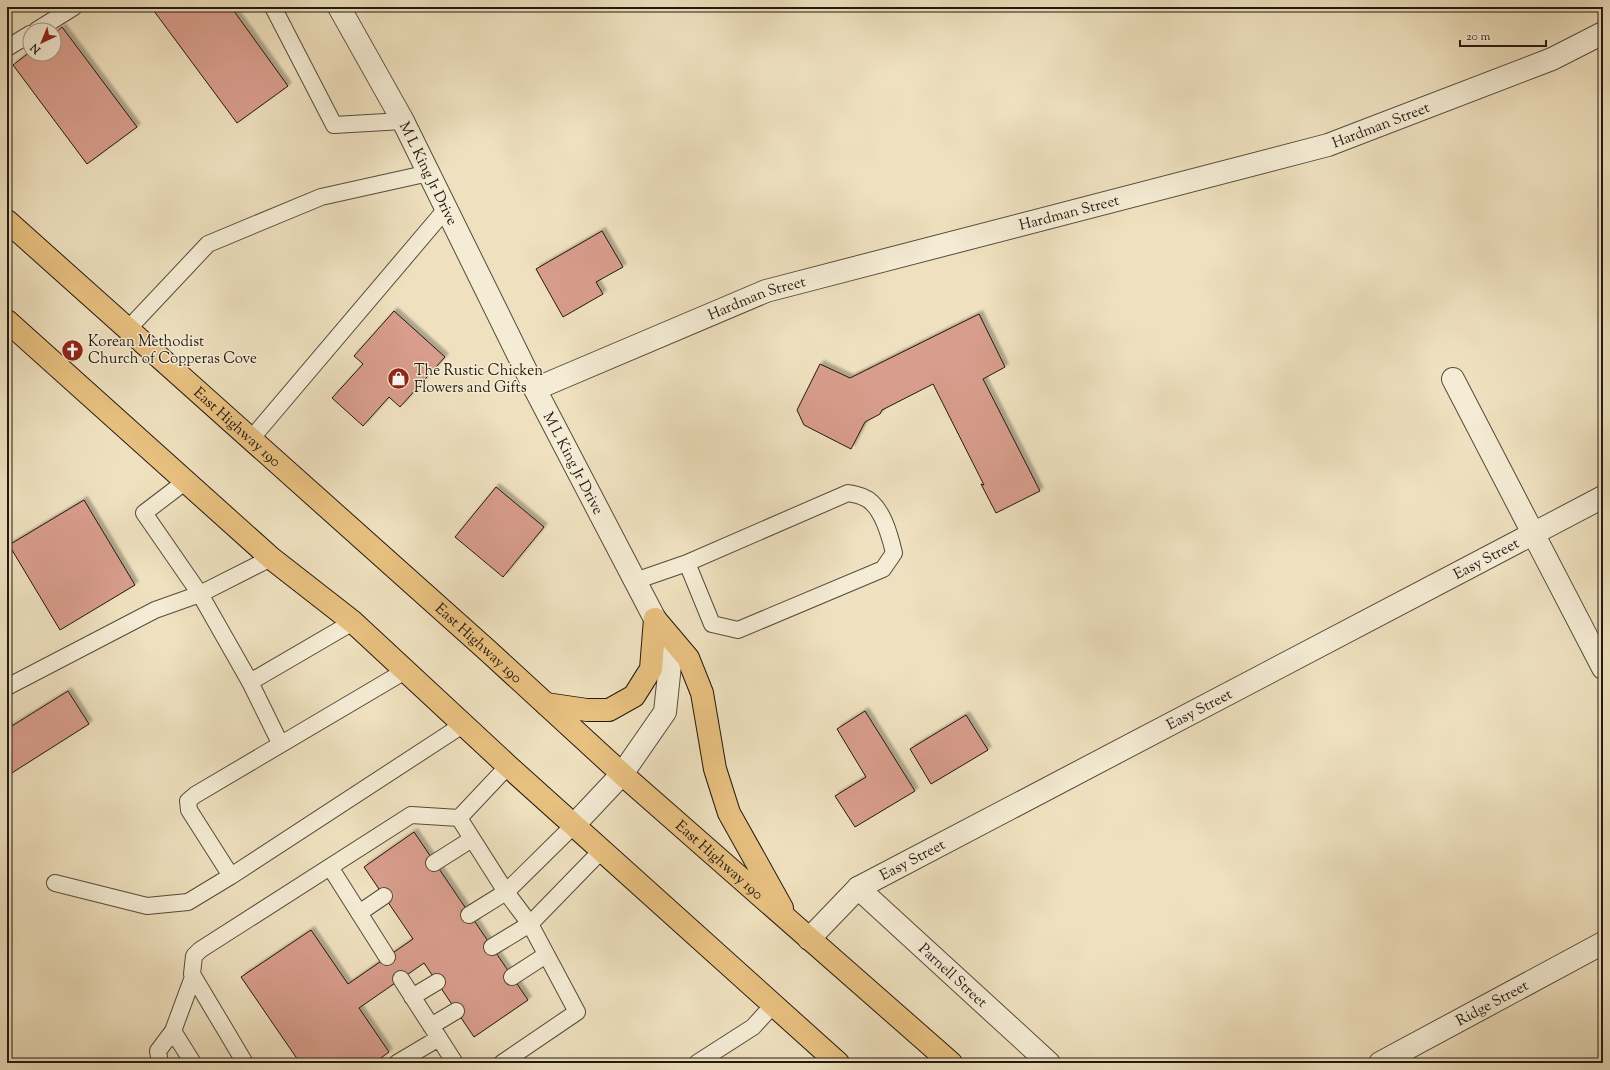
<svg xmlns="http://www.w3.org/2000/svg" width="1610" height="1070" font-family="'Sorts Mill Goudy',serif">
<defs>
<filter id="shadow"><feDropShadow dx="3.5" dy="-3.5" stdDeviation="1" flood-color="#0004"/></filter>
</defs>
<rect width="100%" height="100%" fill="#efe1bf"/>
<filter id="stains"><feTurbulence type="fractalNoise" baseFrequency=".005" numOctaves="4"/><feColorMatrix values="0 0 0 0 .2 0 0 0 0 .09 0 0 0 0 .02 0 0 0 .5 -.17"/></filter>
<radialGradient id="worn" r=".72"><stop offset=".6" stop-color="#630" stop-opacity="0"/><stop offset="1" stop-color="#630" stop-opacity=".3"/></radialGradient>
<!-- building -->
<path fill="#d89d8c" stroke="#221910" filter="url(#shadow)" d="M151,7H231L288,86L237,123Z
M62,27L137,127L87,164L13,65L30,52V54H54V34Z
M602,231L623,267L596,282L603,294L563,317L536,269Z
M394,311L445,357L400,407L389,397L363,426L332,398L363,364L354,356Z
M979,314L1005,367L983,379L1040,491L996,513L981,484L984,485L933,384L882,410L880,414L865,422L851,449L804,425L797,410L820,364L850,378Z
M496,487L544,527L503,577L455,537Z
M84,500L135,585L60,630L9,545Z
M68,691L89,724L7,776V729Z
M865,711L915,791L855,827L835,796L866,777L837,729Z
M966,715L988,750L931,784L910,749Z
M414,832L528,1000L474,1037L424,963L359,1008L389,1052L374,1063H300L241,977L311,930L348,984L413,939L364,867Z"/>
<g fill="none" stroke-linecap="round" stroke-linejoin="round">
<defs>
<path id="service" d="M273,7L334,125L403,121
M37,30L74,7
M7,48L30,34
M128,329L208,244L321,197L429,173
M251,439L446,209
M186,481L144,513L200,594L250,682L280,743
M635,581L687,563L848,493C853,494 859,495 863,497C882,504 890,536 894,553L883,569L738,630L712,624L687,563
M405,671L195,795L188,801L189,810L231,876L464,724
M250,682L353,622
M7,687L155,610L200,594L271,558
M459,818L506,892L530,924L577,1012L502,1063
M434,863L472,839
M330,867L387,957
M55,883L147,906L188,902L231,876
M359,913L384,896
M469,915L506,892L574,825
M492,947L530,924L602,850
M512,977L546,955
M401,979L455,1063
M412,997L437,982
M431,1026L456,1011
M160,1063L158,1051L173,1031
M193,1063L173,1031L193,977
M245,1063L192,974L194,956L200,950L411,815L459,818L508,766
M397,1063L439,1038
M697,1063L753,1027L774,1004"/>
<g id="minor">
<path d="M1453,379L1603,668"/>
<path id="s1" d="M535,389L766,291L1328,145L1552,59L1603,33"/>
<path id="s2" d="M858,888L1049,1063"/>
<path id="s3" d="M809,939L858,888L1603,497"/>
<path id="s4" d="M1380,1063L1603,943"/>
</g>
<g id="tertiary">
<path id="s5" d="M339,7L403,121L535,389L655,619L670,665L665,712L622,774L574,825"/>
</g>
<g id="primary">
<path id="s6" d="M7,221L487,650L622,774L951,1063"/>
<path d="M7,321L271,558L353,622L508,766L838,1063"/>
<path d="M655,619L688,658L702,693L715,769L729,813L782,908"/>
<path d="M546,704L587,710H609L634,696L651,669L655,619"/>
</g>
</defs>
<!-- service casing -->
<use href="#service" stroke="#554b3c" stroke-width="18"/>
<!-- minor casing -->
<use href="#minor" stroke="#554b3c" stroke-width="24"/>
<!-- tertiary casing -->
<use href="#tertiary" stroke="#554b3c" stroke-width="24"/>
<!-- primary casing -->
<use href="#primary" stroke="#221910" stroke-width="24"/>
<!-- service -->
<use href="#service" stroke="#f5ecd5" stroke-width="16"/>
<!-- minor -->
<use href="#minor" stroke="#f5ecd5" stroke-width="22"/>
<!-- tertiary -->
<use href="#tertiary" stroke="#f5ecd5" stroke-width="22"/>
<!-- primary -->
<use href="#primary" stroke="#e8c080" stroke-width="22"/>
</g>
<!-- icons -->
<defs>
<symbol id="church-disc" viewBox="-11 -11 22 22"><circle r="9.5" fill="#8f2418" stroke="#f5ecd5"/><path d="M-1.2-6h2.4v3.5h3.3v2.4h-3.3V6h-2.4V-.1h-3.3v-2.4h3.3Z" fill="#fff"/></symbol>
<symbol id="shop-disc" viewBox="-11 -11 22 22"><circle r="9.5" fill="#8f2418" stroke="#f5ecd5"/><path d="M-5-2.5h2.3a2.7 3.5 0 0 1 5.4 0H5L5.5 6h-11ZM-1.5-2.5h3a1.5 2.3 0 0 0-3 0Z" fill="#fff"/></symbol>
</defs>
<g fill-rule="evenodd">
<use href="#church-disc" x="60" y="338" width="25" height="25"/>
<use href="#shop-disc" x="386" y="366" width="25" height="25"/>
</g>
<g text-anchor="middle" stroke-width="3" stroke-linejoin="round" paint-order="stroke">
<!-- street labels -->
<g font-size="15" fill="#221910" stroke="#f5ecd5">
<text dy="5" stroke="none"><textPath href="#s1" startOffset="888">Hardman Street</textPath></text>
<text dy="5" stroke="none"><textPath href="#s5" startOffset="189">M L King Jr Drive</textPath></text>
<text dy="5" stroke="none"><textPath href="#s1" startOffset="564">Hardman Street</textPath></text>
<text dy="5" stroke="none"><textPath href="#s1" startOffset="240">Hardman Street</textPath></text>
<text dy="5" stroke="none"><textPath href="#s6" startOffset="309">East Highway 190</textPath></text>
<text dy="5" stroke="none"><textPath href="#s5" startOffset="513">M L King Jr Drive</textPath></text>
<text dy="5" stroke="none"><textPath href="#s3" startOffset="780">Easy Street</textPath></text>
<text dy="5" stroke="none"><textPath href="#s6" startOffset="633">East Highway 190</textPath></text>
<text dy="5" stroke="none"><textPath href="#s3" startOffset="456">Easy Street</textPath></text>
<text dy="5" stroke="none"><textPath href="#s6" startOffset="957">East Highway 190</textPath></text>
<text dy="5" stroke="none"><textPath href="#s3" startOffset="132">Easy Street</textPath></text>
<text dy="5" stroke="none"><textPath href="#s2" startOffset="129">Parnell Street</textPath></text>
<text dy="5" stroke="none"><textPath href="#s4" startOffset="127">Ridge Street</textPath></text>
</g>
<!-- poi labels -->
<g font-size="15" fill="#221910" stroke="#f5ecd5" text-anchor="start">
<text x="88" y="346">Korean Methodist<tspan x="88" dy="17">Church of Copperas Cove</tspan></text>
<text x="414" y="375">The Rustic Chicken<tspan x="414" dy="17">Flowers and Gifts</tspan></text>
</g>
</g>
<!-- margin -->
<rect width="1610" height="1070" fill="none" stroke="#efe1bf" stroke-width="24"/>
<rect x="8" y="8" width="1594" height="1054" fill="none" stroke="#221910" stroke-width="2"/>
<rect x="12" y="12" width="1586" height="1046" fill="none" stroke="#221910"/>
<!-- north arrow -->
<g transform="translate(42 42) rotate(224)"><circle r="19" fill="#f5ecd5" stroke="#a19886"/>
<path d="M0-3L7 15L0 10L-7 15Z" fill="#8f2418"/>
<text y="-6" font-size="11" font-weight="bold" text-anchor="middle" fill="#221910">N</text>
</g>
<!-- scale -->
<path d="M1460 40v6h86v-6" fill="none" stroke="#221910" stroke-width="2"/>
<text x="1466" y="40" font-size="12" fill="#221910" stroke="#f5ecd5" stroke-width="3" paint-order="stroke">20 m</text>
<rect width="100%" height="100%" filter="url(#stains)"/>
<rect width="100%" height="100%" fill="url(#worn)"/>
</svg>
